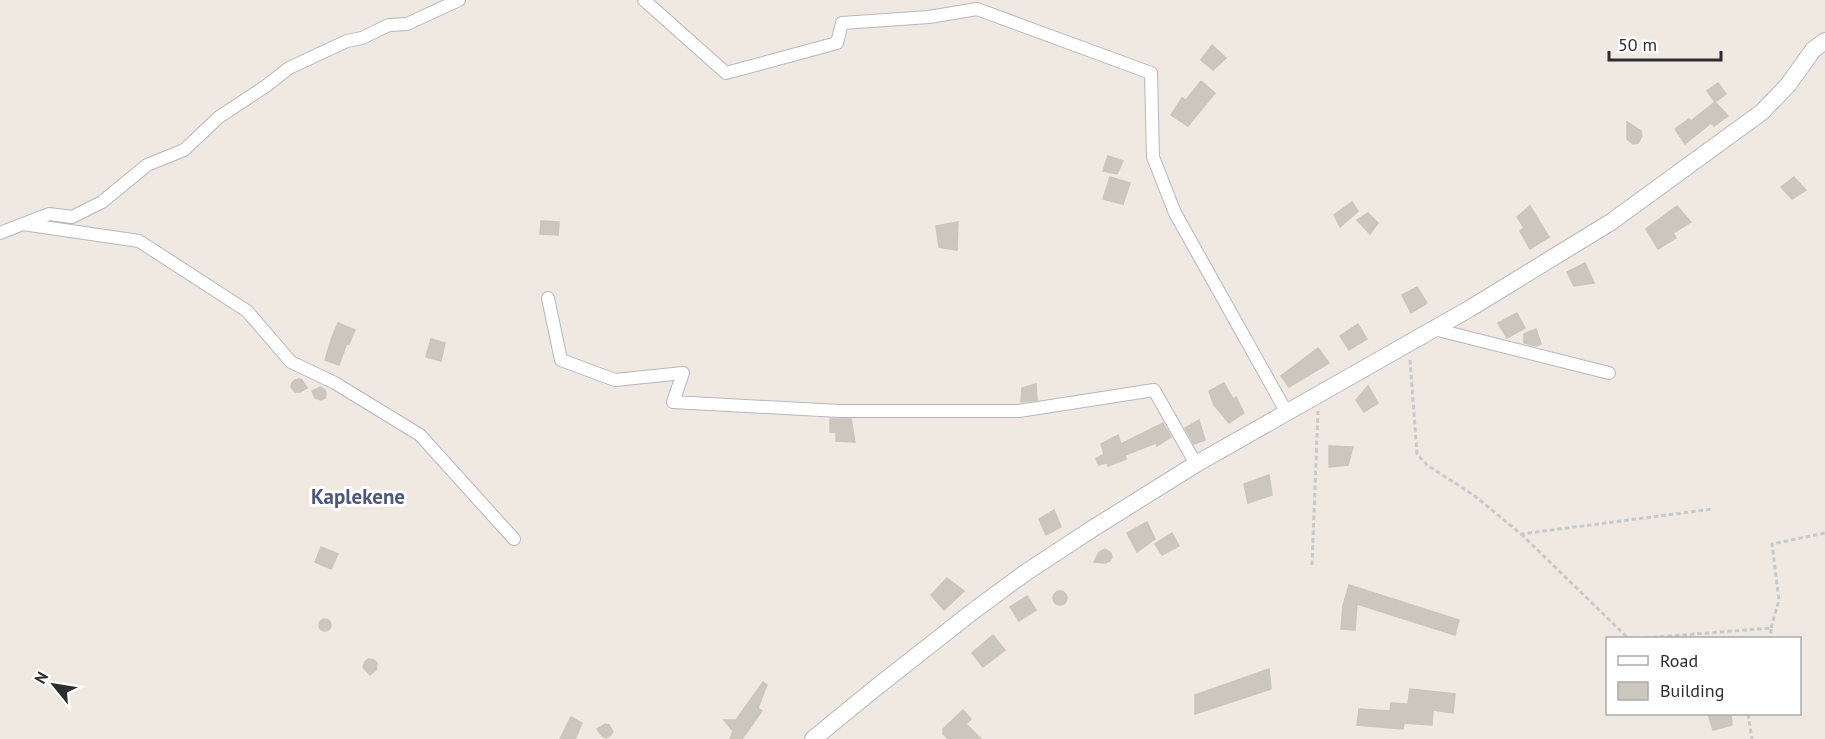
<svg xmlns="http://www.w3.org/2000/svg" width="1825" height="739" font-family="'PT Sans',sans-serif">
<rect width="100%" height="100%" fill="#efe9e1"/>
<!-- building -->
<path fill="#cbc7bf" stroke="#cbc5ba" stroke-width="1.5" d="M1212,45L1226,58L1213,70L1201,60Z
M1201,81L1215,93L1188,126L1171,115L1182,98L1186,100Z
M1718,83L1726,94L1715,102L1707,91Z
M1715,102L1728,116L1714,126L1711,123L1685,144L1675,129L1689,119L1691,121Z
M1627,122L1641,131L1642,136L1638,143L1633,144L1627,139Z
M1108,156L1123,161L1117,174L1103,171Z
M1110,177L1130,183L1123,204L1103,199Z
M1794,177L1806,190L1792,199L1781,187Z
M1352,202L1358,211L1340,227L1334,215Z
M1530,206L1549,237L1530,249L1520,231L1524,228L1517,217Z
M1677,206L1691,222L1673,233L1676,238L1658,249L1646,229Z
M1368,213L1378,223L1370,234L1357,220Z
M541,221L559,222L558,235L540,234Z
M958,222L957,250L939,247L936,226Z
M1585,263L1594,283L1574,286L1567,272Z
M1417,287L1427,303L1411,313L1402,295Z
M1517,313L1525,328L1507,338L1498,323Z
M338,323L355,330L349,344L347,343L339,365L325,360L332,337Z
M1358,324L1367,339L1349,350L1340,336Z
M1536,329L1541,344L1536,346L1524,343V334Z
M431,339L445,343L441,361L426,357Z
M1318,348L1329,363L1289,387L1281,376Z
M299,379L302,380L307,388L300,392H295L291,387L292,383L295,380Z
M1224,383L1233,399L1236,397L1244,413L1229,423L1214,405L1209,391Z
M1036,384L1037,400L1021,402L1022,388Z
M1368,386L1378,403L1364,412L1356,400Z
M320,387L325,390L326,394L325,398L321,400L315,398L312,391Z
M830,419H851L855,442L836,441V432H830Z
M1199,420L1205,440L1194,444L1185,428Z
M1163,423L1171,437L1157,446L1156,443L1125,455L1126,459L1108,466L1107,462L1099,465L1096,459L1104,454L1101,444L1118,435L1121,444Z
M1329,446L1353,447L1348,465L1329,467Z
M1269,475L1272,495L1248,503L1244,484Z
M1054,510L1061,527L1046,535L1039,519Z
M1147,522L1155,539L1137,552L1127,533Z
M1172,533L1179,546L1162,555L1155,544Z
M321,547L338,554L331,569L315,562Z
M1105,549L1111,553L1112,557L1110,561L1105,563L1094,562L1099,552Z
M947,578L964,591L944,610L931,595Z
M1349,585L1459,620L1455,635L1357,604L1355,630L1341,629L1343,606Z
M1053 598a7 7 0 1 1 14 0a7 7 0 1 1-14 0Z
M1027,596L1036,610L1019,621L1010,607Z
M319 625a6 6 0 1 1 12 0a6 6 0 1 1-12 0Z
M993,635L1005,650L983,667L972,653Z
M368,659L374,660L377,663L376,670L370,675L363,667L365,662Z
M1269,669L1271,689L1195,714V695Z
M763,682L767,685L758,708L762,711L742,739H730L733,731L724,720H736Z
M1410,689L1455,694L1453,713L1433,710L1432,725L1404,723L1403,729L1357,725L1359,709L1390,711L1391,703L1408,704Z
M963,710L971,719L966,724L981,739H948L943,734V729Z
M1708,714H1731L1732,725L1713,730Z
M571,717L582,723L575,739H560Z
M605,724L609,725L613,732L610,736L606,738L602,736L597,729Z"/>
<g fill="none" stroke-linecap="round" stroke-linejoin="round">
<defs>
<path id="street" d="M644,0L726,73L837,43L842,23L929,17L977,9L1151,73L1153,157L1175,213L1287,413
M23,224L139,241L247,311L291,362L335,383L420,435L514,539
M0,233L49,214L72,217L102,202L147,165L184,150L219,117L266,86L289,68L347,41L362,38L389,25L407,24L459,0
M548,298L561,360L615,380L683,373L673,402L839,411H1019L1154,390L1196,464
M1434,329L1609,373"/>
<path id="secondary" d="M813,739L873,690L972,612L1025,573L1092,529L1196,464L1469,309L1611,222L1762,112L1788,85L1813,50L1825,41"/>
</defs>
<!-- street casing -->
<use href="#street" stroke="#b4b7c1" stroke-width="14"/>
<!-- secondary casing -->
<use href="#secondary" stroke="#b4b7c1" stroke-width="18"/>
<!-- path -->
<path stroke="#c9c9c9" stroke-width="3" stroke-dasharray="4.5 3" stroke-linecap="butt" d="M1410,360L1417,454L1427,465L1475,496L1521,534L1713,509
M1521,534L1628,638
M1312,565L1318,411
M1771,628L1779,600L1772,544L1825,533
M1645,638L1771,628V638
M1748,714L1752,739"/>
<!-- street -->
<use href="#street" stroke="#fff" stroke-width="12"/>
<!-- secondary -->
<use href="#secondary" stroke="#fff" stroke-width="16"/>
</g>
<g text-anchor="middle" stroke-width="6" stroke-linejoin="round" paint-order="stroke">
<!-- quarter labels -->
<g font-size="21" font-weight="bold" fill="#4d5680" stroke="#fff">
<text x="358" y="504">Kaplekene</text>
</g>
</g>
<!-- legend -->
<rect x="1606" y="637" width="195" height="78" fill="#ffffff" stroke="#ababab" stroke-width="1.5"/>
<rect x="1618" y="656" width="30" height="9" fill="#ffffff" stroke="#ababab" stroke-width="1.5"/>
<text x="1660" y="667" font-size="18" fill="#2e2e2e">Road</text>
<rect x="1618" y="682" width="30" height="18" fill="#cbc7bf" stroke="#ababab" stroke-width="1.5"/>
<text x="1660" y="697" font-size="18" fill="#2e2e2e">Building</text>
<!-- north arrow -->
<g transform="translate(54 685) rotate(300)" stroke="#ffffff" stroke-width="4.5" paint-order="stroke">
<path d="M0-4.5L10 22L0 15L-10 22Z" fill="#2e2e2e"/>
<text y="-9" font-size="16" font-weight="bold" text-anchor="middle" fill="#2e2e2e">N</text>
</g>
<!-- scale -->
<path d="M1609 51v9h112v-9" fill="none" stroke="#2e2e2e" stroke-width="3"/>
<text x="1618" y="51" font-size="18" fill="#2e2e2e" stroke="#ffffff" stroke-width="4.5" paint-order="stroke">50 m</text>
</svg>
